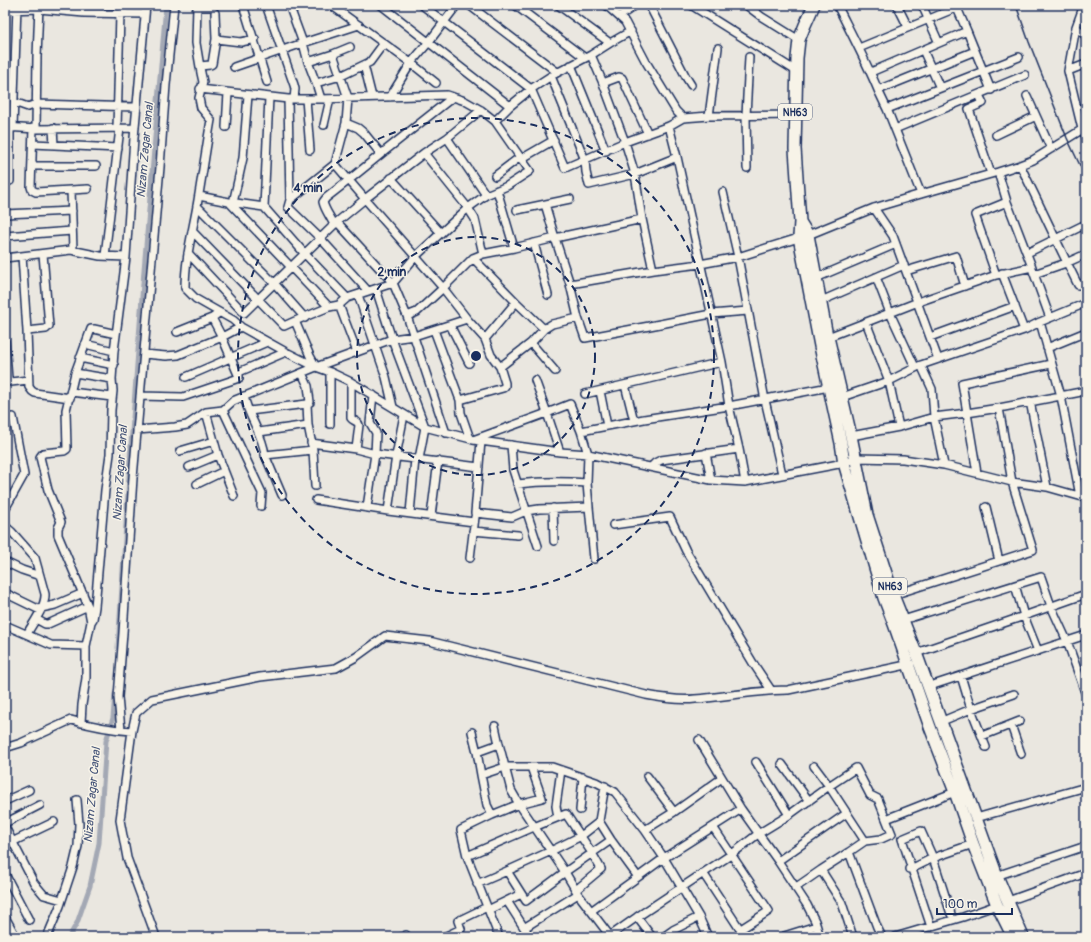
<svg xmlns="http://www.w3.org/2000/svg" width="1091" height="942" font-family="Pangolin,sans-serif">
<rect width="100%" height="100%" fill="#eae7e0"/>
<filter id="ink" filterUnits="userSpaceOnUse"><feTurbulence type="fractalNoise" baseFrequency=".025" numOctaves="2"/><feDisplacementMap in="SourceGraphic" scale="8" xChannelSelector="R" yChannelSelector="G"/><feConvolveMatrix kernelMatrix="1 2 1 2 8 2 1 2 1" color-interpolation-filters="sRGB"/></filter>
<g filter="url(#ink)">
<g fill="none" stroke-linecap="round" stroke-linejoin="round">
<!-- canal -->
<path stroke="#a3a8b4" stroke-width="5" d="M118,648L131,446L144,270L166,5
M69,937L77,923L90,886L99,843L106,741L113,718L115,694"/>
<defs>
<path id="minor" d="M243,5L267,82
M266,5L294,85L295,89L294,99
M331,5L411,63L436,83
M381,5L510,106
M422,5L531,89L565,168L625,142L635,174L642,219L653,270
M469,5L557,72
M515,5L585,58
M558,5L610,43L631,31
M606,5L625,22L646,62L676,111L683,118L709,116L795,115
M649,5L686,77L691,85
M691,5L796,71
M746,5L762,17L799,40
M837,5C851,33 866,61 878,90
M897,5L908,27
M922,5L939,43
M1084,5L1076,27L1068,71L1082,129L1086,136
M197,7H213L215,5
M957,8L967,31
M5,10L39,9L84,13L145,14
M215,13L216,39L241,42L255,39
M123,14L124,5
M620,16L636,5
M359,25L303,43L308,62L316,83L341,76L370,62L384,43
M1076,27L1086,36
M859,48L963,5
M923,50L940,88
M591,55L603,83L625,142L669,126L683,118
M1019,57L887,109L895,129L1025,75
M308,62L333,54L350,47
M364,65L372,97
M571,65L606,151
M200,66L210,65L212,64L216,39
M234,67L303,43L289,5
M1068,71L1086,64
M871,72L967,31L991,90
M551,76L585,160L586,172L589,185L635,174L677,157
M316,83L321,99
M603,83L619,77L622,78L648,134
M200,89L288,99H321L447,95L465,101L481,110L495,121L520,157L530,171L507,186L486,195L468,208L424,153
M979,95L983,103L969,109L991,174
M1027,96L1051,149
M390,97L411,63L428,43L457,5
M288,99L290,200L288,207L321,239L368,291
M306,99L310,150
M14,102L28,107L36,104L137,107
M887,109L878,90L975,51
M709,116L718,48
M495,121L510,106L531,89L551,76L591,55L610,43
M346,123L358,128L364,133L381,154L453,97
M324,125L330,99
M669,126L677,157L722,362L729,406L739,449L745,482
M5,127L36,129L135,128
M10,127V181
M226,127L228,93
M13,128L17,5
M33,128L31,187L32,190L36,192L88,189
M53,128L54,145
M117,128L120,14
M36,129L37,57L39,5
M895,129L921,194
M996,135L1036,116
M447,138L486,195
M33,144L118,148
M521,159L554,140
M335,164L365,199L424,153L447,138L481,110
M1020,165C1040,205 1058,245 1078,285L1086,283
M32,166H96
M747,168L746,116L749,57
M495,176L520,157
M391,178L441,233
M71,190L73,250
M497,190L514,248
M723,192L738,257L765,400L782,474
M199,196L229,202L329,307
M290,200L335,164L346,123L348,98L333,54
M229,202L264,207L305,254L347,298
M233,203L243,158L248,95
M545,204L555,238L514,248L483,254L473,258L443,288L467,319L485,339L516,302L544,329L552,324L578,318
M197,206L275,284L305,318
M264,207L269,97
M874,208L893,236L938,359
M517,210L570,199
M5,214L72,211
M642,219L555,238L570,284L578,318L585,338L660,324L711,314L748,311
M337,222L393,283L407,316L446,433
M334,225C331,217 325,211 323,202L326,198L349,180L381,154
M192,231L284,326L295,321
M5,236L72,231
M534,243L548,295
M188,253L244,313L337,222L365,199L443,288L417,312L407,316
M1027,253L1086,224
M22,256L27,331L29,387L32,391L35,393L70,398
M105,256L120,128
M5,258L71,250L100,256L126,257
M473,258L516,302
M906,271L956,256L965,286
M1033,271L1050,318
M1002,273L1024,330L1040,322L1061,396L1080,496
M1034,274L1066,263L1086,254
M996,275L975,215L1007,202
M876,277L890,313L915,367
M816,278L896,244
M570,284L653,270L700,264L738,257L808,235L874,208L921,194L998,172L1020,165L1033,160L1086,127
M376,289L392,339L425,427L419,459
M358,295L386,377L393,407
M821,301L904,265
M339,305L357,352
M219,313L212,318L222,337L239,377
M467,319L414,336L392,339L316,367L330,372L351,382L425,427L471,439
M866,322L889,381L899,427
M1040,322L1086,303
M450,325L469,363
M544,329L531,343L555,371
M434,330L460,400L461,413L469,436L471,439L473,440L560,452L588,454L711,480L745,482L844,463L856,458L903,459L944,465L1012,482L1047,487L1086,498
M27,331L46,329L49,326L43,254
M177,332L212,318
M828,337L918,302L996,275L1032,267L1007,202L998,172
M930,337L1015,306
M5,341L8,379L11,382L28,380
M85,344L114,351
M1047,348L1086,332
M144,354L166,356L178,355L222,337L241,327
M80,358L114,365
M921,365L932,389L934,417L944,465
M316,367L310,356L295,321L329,307L339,305L347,298L393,283L416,256L468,208L475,219L483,254
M500,367L531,343
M75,373L112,379
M302,373L308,386L310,402L307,404L308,425L313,450L315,486
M186,377L267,342
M351,382V418C353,421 358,421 359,425L356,449
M625,385L634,421
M600,391L607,426
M71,392L112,397
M585,394L722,362
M140,396L183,397L239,378V372L286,352
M244,396C248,417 263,434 265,455L282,495
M842,397L889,381L921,365L1024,330
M460,400L503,388L505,386V383L500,367L491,355L485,339
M1030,401L1047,487
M223,410L262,493L261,506
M249,411L307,404
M206,412L218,455L234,496
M5,418L13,417L24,475L5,509
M330,424V372
M137,430L175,427L187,425L206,412L223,410L233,401L316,367L286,352L241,327L233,320L196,299L185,288C185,260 192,234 197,206C202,177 206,149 211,120L201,108L199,98L203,82L201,73L196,43L197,5
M581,431L644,419L729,406L829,387
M259,432L308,425
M851,436L899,427L934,417L967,413L999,408L1086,391
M473,440L547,413L560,452
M481,441L475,513L512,517L526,511L539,509L589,507L587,483L588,454L581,431L570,404L547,413L535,380
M311,443L356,449L375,454L479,467
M511,445L513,470L538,546
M180,451L214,441
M706,453L711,480
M265,455L313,450
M189,467L218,455
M651,467L655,463L661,460L739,449
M977,473L962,383L1051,364
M197,484L224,471
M517,484C541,481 564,481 587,483
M316,500L388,511L474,522
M367,507L375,454L376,433L370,423L373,395
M589,507L594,559
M986,507L999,561
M553,508L554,541
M388,511L396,456L404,415
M410,513L415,459
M431,516L438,461
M613,525L670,517L686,551L753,663L771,690
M5,526L12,532L35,558L45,594C46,606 33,623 27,634
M473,531L518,535
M470,558L475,517
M5,562L22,570L40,576
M1015,585L1024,616L1038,651
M5,593L40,610
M893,595L1033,550L1012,482L999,408
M41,608L55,605L83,593
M36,619L45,624H48L88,606
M903,620L1041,577L1051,606L1067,641L1086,695
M91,622L93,619L95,607L105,490L110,454L111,410L113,391L112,379L114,351L126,257L134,138L146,5
M5,625L51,645L86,646
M916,653L1024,616L1086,594
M961,676L971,709L986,747
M927,687L1086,635
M940,722L971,709L1014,694
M81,723L82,705L86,678V646L91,622L88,606L58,535V528L61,522L48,490L40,457L43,453L64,451L67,449L66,410L75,373L91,329H94L116,334
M1011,725L1021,754
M495,726L499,744
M121,730L118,697L123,633L133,478L160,167L166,85L174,5
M472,732L477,752
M982,736L1020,721
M699,740L741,809L778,861L807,905L815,921L820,937
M5,748L21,743L71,720C92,726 111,730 132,731
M756,762L789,815
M782,764L809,801
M814,766L829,786L865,841L881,839L892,834L886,819
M531,767H552L596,782L615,792L645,830L664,858L699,917L708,937
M481,775L487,805L492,815
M647,776L674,812
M605,786L599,821L611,840L638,877L664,858L741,809
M5,801L29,790
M580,810L583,777
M558,817L556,806L561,770
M976,818L1086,787
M5,823L40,805
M5,827L34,883L44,895L62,900
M713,827L769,911L741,929
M645,830L674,812L722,778
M865,841L849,852L877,927L882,937
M12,842L54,822
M467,856L534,827L566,814L592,853L601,869L576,890
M778,861L847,813
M909,869H911L933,858L973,844
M821,870L842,903L853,937
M507,871L526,901L565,872L611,840
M703,873L745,937
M5,874L29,920
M993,877L1086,846
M477,884L507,871L551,851L581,836L599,822
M795,888L821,870L849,852
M507,901L530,937
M1008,901L1086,873
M488,910L521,894
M591,911L638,877
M5,917L16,937
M637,917L652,937
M931,927L902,839L921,831L933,858L951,914
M524,928L578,894
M47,937L60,906L73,867L78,846L79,824L77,800
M156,937L127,858L120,820L132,731L136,713L152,699L260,677L336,668L356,657L385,636L429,641L646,695C662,698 679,701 695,699C726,697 757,690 788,690L911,664
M402,937L406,935
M444,937L461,929L458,921L487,907
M499,937L467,856L461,830L492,815L519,804L511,790L505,767L481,775L477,752L499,744L505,767H531L542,798L519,804L565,872L578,894L610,936L609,937
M610,937V936L637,917L732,854L758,834L789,815L829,786L856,768L870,795L878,799L886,819L955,792
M663,937L673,930L699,917
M781,937L816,926
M895,937L963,917L997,905"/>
<path id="highway" d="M814,5L805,25L799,40L797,58L795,149L800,222L799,237L820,346L841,443L844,463L884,598L894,624L930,727L955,792L973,844L997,905L1013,937
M800,222L808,235L827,336L828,337L851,436L867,515L893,595L916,653L997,876L1023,937"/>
</defs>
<!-- minor casing -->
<use href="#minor" stroke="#1b2f5e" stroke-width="10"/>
<!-- highway casing -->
<use href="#highway" stroke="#1b2f5e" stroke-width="14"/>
<!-- minor -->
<use href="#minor" stroke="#f7f3e8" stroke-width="7"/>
<!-- highway -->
<use href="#highway" stroke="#f7f3e8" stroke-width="11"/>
<!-- rail -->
<path stroke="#1b2f5e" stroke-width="1.5" d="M1016,5L1029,42L1067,138L1086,178"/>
</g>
</g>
<!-- distance rings -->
<g fill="none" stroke="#1b2f5e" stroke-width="2" stroke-dasharray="7 5">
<circle cx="476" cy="356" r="119"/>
<circle cx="476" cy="356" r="238"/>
</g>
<g text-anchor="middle" stroke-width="3" stroke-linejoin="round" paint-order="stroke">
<!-- shield labels -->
<g fill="#f7f3e8" stroke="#5d6a87" stroke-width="1">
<rect x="778" y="104" width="34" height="16" rx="3"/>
<rect x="873" y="578" width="34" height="16" rx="3"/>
</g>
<g font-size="10" font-weight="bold" fill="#1b2f5e">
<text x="795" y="116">NH63</text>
<text x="890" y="590">NH63</text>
</g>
<!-- water labels -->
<g font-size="12" font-style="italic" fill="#445378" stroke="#f7f3e8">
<text transform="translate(145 150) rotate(-85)" y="4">Nizam Zagar Canal</text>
<text transform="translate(120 473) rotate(-86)" y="4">Nizam Zagar Canal</text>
<text transform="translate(92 795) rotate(-85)" y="4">Nizam Zagar Canal</text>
</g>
</g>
<circle cx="476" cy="356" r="6" fill="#1b2f5e" stroke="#f7f3e8" stroke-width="2"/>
<g font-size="12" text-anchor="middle" font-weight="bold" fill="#1b2f5e" stroke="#f7f3e8" stroke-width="3" stroke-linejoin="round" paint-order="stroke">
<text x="308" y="192">4 min</text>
<text x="392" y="276">2 min</text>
</g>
<!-- margin -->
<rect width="1091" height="942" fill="none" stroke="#f7f3e8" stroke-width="20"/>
<rect x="10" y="10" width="1071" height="922" fill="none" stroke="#1b2f5e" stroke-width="1.5" filter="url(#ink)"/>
<!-- scale -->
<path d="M937 908v6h75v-6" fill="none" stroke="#1b2f5e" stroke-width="2"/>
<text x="943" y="908" font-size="12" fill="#1b2f5e" stroke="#f7f3e8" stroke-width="3" paint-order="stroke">100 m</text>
</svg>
